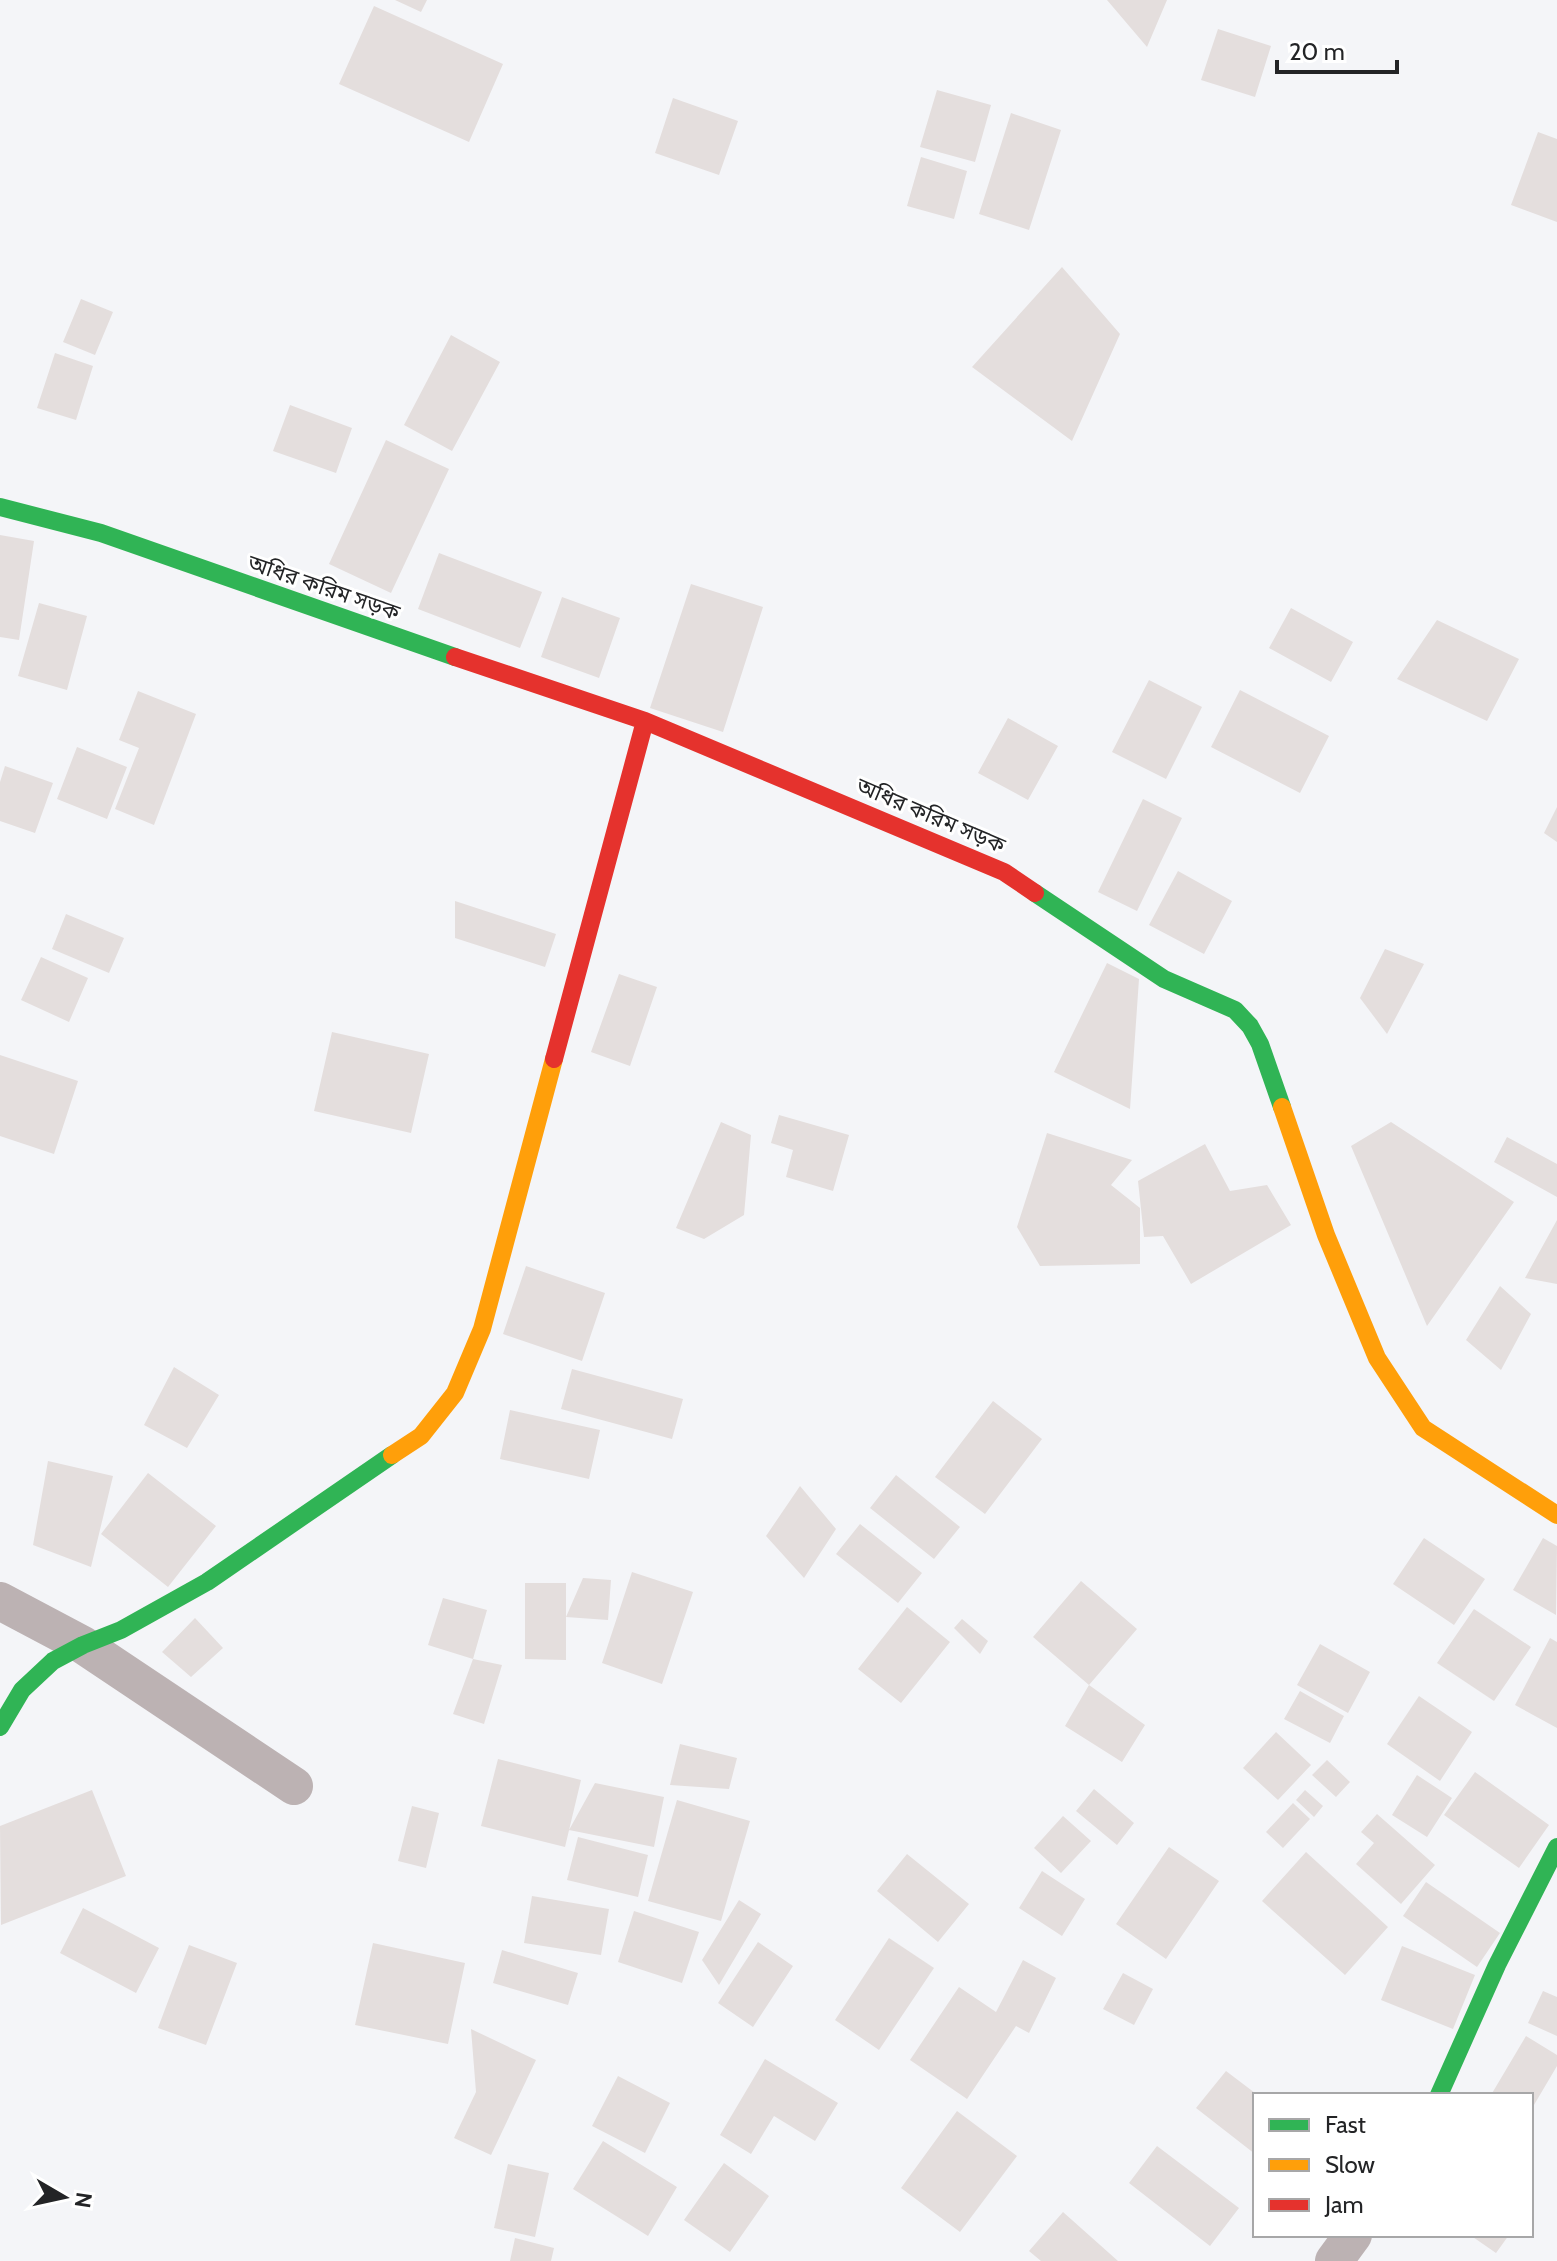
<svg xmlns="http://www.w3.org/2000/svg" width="1557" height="2261" font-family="Cabin,'Noto Sans Bengali',sans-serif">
<rect width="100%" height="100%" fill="#f4f5f8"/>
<!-- building -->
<path fill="#e4dedd" d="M395,0H427L421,12Z
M1107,0H1167L1147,47Z
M374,6L503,64L469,142L339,84Z
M1218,29L1271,46L1255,97L1201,80Z
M937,90L991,105L975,162L920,147Z
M673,98L738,121L719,175L655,153Z
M1011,113L1061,130L1029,230L979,214Z
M1538,132L1557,139V222L1511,205Z
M921,157L967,171L954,219L907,206Z
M1062,267L1120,334L1072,441L972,367Z
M81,299L113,312L95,355L63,342Z
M451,335L500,362L452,451L404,425Z
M55,353L93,366L76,420L37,408Z
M290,405L352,428L336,473L273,451Z
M386,440L449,469L391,593L329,564Z
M0,535L34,541L19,640L0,637Z
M439,553L542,592L520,648L418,609Z
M691,584L763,607L723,732L650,708Z
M562,597L620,618L599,678L541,657Z
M39,603L87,616L67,690L18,676Z
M1291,608L1353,642L1331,682L1269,648Z
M1437,620L1519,659L1487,721L1397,679Z
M1149,680L1202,707L1166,779L1112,752Z
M1240,690L1329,736L1300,793L1211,747Z
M138,691L196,714L154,825L115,809L139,748L119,740Z
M1008,718L1058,746L1028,800L978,773Z
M77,747L127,767L107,819L57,799Z
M5,766L53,783L35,833L0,821V782Z
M1143,799L1182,818L1137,911L1098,892Z
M1557,807V842L1544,833Z
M1178,871L1232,901L1204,954L1149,925Z
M455,901L556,934L545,967L455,938Z
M66,914L124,938L109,973L52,949Z
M1385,949L1424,964L1387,1034L1360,998Z
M41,957L88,978L69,1022L21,1000Z
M1107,963L1139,979L1130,1109L1054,1072Z
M619,974L657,987L630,1066L591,1052Z
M332,1032L429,1054L411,1133L314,1111Z
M0,1055L78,1081L54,1154L0,1136Z
M779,1115L849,1135L833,1191L786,1177L793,1150L771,1143Z
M721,1122L751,1135L744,1215L704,1239L676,1228Z
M1391,1122L1514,1202L1427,1326L1351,1146Z
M1047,1133L1132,1160L1111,1185L1140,1208V1264L1040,1266L1017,1227Z
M1507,1137L1557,1164V1197L1494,1162Z
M1205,1144L1230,1191L1267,1185L1291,1225L1191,1284L1163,1236L1144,1237L1138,1181Z
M1557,1220V1284L1525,1278Z
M526,1266L605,1293L582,1361L503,1334Z
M1500,1286L1531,1314L1501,1370L1466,1340Z
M174,1367L219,1395L187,1448L144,1425Z
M572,1369L683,1399L672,1439L561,1409Z
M993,1401L1042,1439L985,1514L935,1477Z
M510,1410L600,1430L589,1479L500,1459Z
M48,1461L113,1476L91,1567L33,1545Z
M148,1473L216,1526L168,1587L101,1534Z
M896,1475L960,1527L934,1559L870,1508Z
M800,1486L836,1529L804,1578L766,1536Z
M860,1524L922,1573L898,1603L836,1554Z
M1424,1538L1485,1579L1454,1625L1393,1584Z
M1543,1538L1557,1546L1556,1615L1513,1590Z
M632,1572L693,1592L662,1684L602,1663Z
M583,1578L611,1580L608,1620L566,1617Z
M1081,1581L1137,1629L1089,1685L1033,1637Z
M525,1583H566V1660L525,1659Z
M443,1598L487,1610L473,1659L428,1645Z
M907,1607L950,1642L901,1703L858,1669Z
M1474,1609L1531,1647L1494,1701L1437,1663Z
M195,1618L223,1648L191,1677L162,1652Z
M962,1619L988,1641L980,1654L954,1628Z
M1550,1638L1557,1642V1728L1515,1705Z
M1320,1644L1370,1672L1348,1713L1297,1685Z
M473,1659L502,1665L484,1724L453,1714Z
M1089,1685L1145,1725L1122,1762L1065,1726Z
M1300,1691L1344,1716L1330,1743L1284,1719Z
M1419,1696L1472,1732L1440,1781L1387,1744Z
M1276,1732L1311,1765L1278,1800L1243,1768Z
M680,1744L737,1758L729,1789L670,1785Z
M498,1759L581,1780L565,1847L481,1826Z
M1327,1760L1350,1782L1336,1797L1312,1775Z
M1475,1772L1549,1825L1519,1868L1444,1815Z
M1417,1775L1452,1798L1427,1837L1392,1815Z
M595,1783L664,1797L654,1847L569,1830Z
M1094,1789L1134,1823L1117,1845L1076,1811Z
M92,1790L126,1876L1,1925L0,1826Z
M1305,1790L1323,1806L1314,1817L1296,1800Z
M677,1800L750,1821L721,1921L648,1901Z
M1293,1803L1310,1819L1283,1848L1266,1832Z
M412,1806L439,1813L426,1868L398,1861Z
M1377,1814L1435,1865L1401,1904L1356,1864L1374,1843L1361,1832Z
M1063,1816L1091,1841L1061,1873L1034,1848Z
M578,1837L648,1855L638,1897L567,1880Z
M1169,1847L1219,1881L1166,1959L1116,1924Z
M1306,1852L1388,1927L1345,1975L1262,1901Z
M907,1854L969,1904L938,1942L877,1891Z
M1042,1871L1085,1899L1062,1936L1019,1908Z
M1426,1882L1500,1933L1477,1967L1403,1916Z
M532,1896L609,1909L601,1955L524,1943Z
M739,1900L761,1914L719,1985L702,1960Z
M83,1908L159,1948L136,1993L60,1953Z
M634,1911L699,1932L682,1983L618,1962Z
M889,1938L934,1968L879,2050L835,2020Z
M758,1942L793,1966L753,2027L718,2003Z
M373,1943L465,1963L448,2044L355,2025Z
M189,1945L237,1963L206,2045L158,2028Z
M1402,1946L1475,1975L1453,2029L1381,2000Z
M502,1950L578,1973L568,2005L493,1983Z
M1023,1960L1056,1978L1029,2033L1016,2026L967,2099L910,2060L959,1987L996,2012Z
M1123,1973L1153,1989L1134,2025L1103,2009Z
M1543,1991L1557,1997V2036L1528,2023Z
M471,2029L536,2060L491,2155L454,2138L476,2092Z
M1526,2036L1557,2055V2066L1531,2110V2095H1491Z
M765,2059L838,2103L815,2141L774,2116L751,2154L720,2135Z
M1226,2071L1255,2093V2154L1196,2108Z
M618,2076L670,2103L645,2153L592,2126Z
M957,2111L1017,2156L960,2232L901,2188Z
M603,2141L677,2187L648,2236L573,2189Z
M1157,2146L1239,2208L1210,2246L1129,2183Z
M724,2163L769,2196L730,2252L684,2220Z
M508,2164L549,2173L535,2237L494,2228Z
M1063,2212L1118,2261H1041L1029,2251Z
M1470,2235H1509L1496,2253Z
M515,2238L554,2248L551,2261H510Z"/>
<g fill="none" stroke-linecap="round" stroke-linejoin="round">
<!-- street -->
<path stroke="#bcb2b3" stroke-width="38" d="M0,1601L83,1645L294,1786
M1334,2261L1353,2235"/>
<!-- fast -->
<path stroke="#30b455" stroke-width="18" d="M0,507L101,533L455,657
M1035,893L1164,979L1235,1010L1250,1026L1260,1044L1282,1107
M0,1727L22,1690L53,1661L83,1645L121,1630L207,1582L392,1455
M1439,2095L1497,1965L1557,1847"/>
<!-- slow -->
<path stroke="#ff9f0a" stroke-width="18" d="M1282,1107L1326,1235L1377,1358L1423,1428L1557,1515
M392,1455L421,1436L455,1393L482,1329L554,1059"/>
<!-- jam -->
<path stroke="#e5322d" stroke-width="18" d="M455,657L645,721L1004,872L1035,893
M554,1059L645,721"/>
</g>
<g text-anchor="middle" stroke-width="6" stroke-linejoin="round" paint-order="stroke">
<!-- street labels -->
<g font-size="22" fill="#232426" stroke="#fff">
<text transform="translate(324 587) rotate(19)" y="8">অধির করিম সড়ক</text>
<text transform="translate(931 815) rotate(23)" y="8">অধির করিম সড়ক</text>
</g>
</g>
<!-- legend -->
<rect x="1253" y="2093" width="280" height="144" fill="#ffffff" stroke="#a7a7a8" stroke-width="2"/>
<rect x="1269" y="2119" width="40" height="12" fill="#30b455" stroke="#a7a7a8" stroke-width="2"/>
<text x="1325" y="2133" font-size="24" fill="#232426">Fast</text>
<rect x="1269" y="2159" width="40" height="12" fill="#ff9f0a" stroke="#a7a7a8" stroke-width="2"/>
<text x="1325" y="2173" font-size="24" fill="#232426">Slow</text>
<rect x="1269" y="2199" width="40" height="12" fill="#e5322d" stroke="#a7a7a8" stroke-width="2"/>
<text x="1325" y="2213" font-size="24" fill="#232426">Jam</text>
<!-- north arrow -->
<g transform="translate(64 2197) rotate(99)" stroke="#ffffff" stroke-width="6" paint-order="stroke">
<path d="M0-6L14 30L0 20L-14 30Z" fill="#232426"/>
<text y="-12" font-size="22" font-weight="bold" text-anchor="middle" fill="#232426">N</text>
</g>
<!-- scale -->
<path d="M1277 60v12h120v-12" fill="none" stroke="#232426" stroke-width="4"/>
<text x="1289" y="60" font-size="24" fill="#232426" stroke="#ffffff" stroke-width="6" paint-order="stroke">20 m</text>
</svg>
